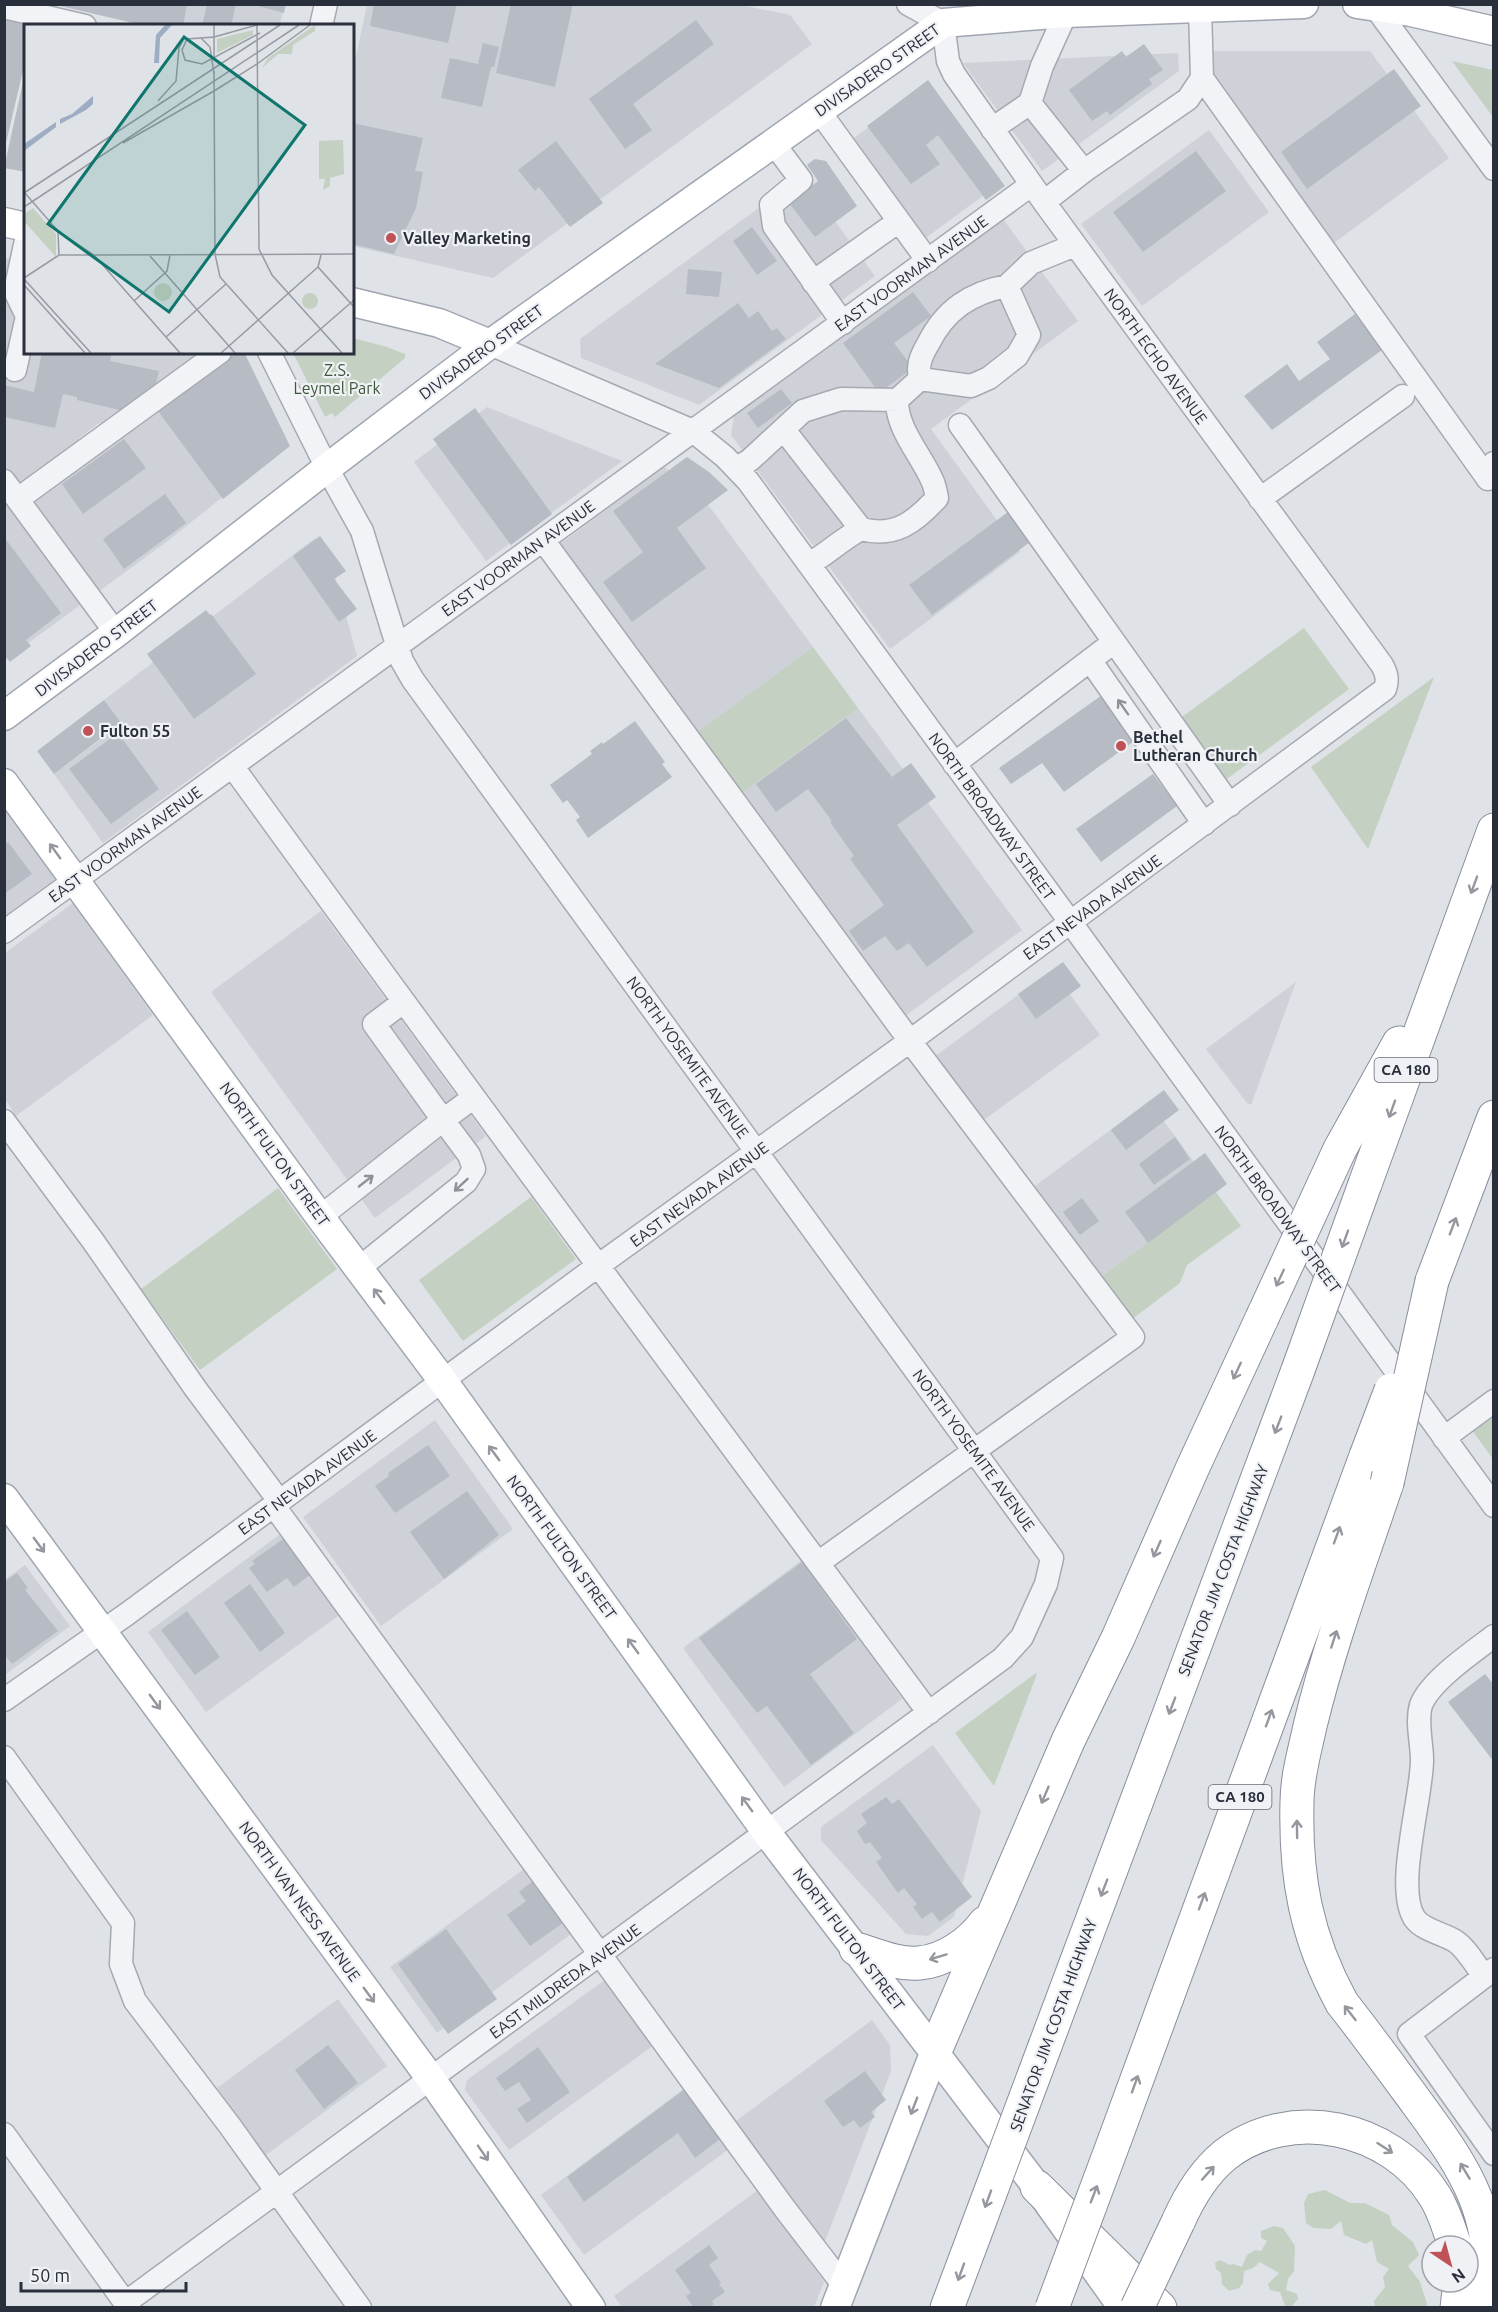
<svg xmlns="http://www.w3.org/2000/svg" width="1498" height="2312" font-family="Ubuntu,sans-serif">
<rect width="100%" height="100%" fill="#dfe2e7"/>
<!-- built -->
<path fill="#ced1d8" d="M64,5H284L280,26L157,25Z
M367,5H741L790,15L812,44L493,278L353,246V70Z
M1195,51H1370L1449,158L1319,254Z
M1178,53L1179,71L1042,171L963,63Z
M912,96L984,195L923,240L851,140Z
M1209,130L1269,212L1142,306L1081,224Z
M802,176L875,276L699,405L581,358L580,339Z
M1003,219L1078,321L931,429L1020,552L890,649L731,435L734,416Z
M4,258L25,263L26,352L204,353L105,425L99,423L78,439L104,445L231,353L243,352L285,447L165,543L5,660Z
M487,407L622,461L486,561L414,462Z
M664,467L692,486L709,506L813,647L693,735L556,547Z
M315,538L330,558L357,656L103,843L54,774L121,724L104,700Z
M858,708L1022,930L901,1019L738,796Z
M4,808L55,879L5,916H4Z
M73,903L153,1015L16,1116L5,1099V953Z
M321,911L486,1136L375,1218L211,992Z
M1052,970L1100,1035L977,1125L930,1060Z
M1296,982L1251,1105L1247,1103L1206,1049Z
M1149,1101L1216,1192L1093,1283L1027,1192Z
M435,1420L513,1529L381,1626L303,1517Z
M287,1529L345,1611L206,1712L148,1632Z
M802,1560L902,1699L784,1787L683,1648Z
M25,1565L70,1626L5,1675L4,1580Z
M933,1745L981,1811L954,1917L928,1936L906,1934L821,1840V1827Z
M528,1866L575,1931L437,2033L390,1967Z
M606,1979L654,2045L509,2150L465,2090L467,2080Z
M338,1999L387,2066L266,2155L217,2088Z
M872,2020L890,2045L891,2071L824,2244L736,2121Z
M685,2088L729,2149L584,2255L541,2195Z
M758,2190L824,2282L814,2307H622L614,2296Z"/>
<!-- green -->
<path fill="#c4d0c1" d="M1452,61L1493,70V117Z
M353,338L387,347L405,354V358L335,417L332,413L325,417L293,353L352,352Z
M1304,628L1349,689L1216,787L1171,725Z
M813,647L858,708L738,796L693,735Z
M1434,677L1368,849L1311,767Z
M278,1188L337,1269L200,1370L141,1289Z
M1216,1192L1241,1226L1187,1265L1180,1283L1124,1325L1093,1283Z
M531,1197L576,1259L463,1341L419,1280Z
M1493,1395V1459L1463,1418Z
M1036,1673L1037,1674L994,1786L955,1733Z
M1325,2190L1350,2203H1365L1389,2215L1392,2225L1413,2242L1419,2255L1408,2266L1420,2282L1427,2304L1426,2307H1375L1374,2301L1385,2287L1383,2277L1389,2269L1377,2262L1372,2240L1366,2244L1344,2235L1341,2221L1331,2229L1313,2228L1306,2223L1304,2203L1308,2194Z
M1274,2226L1283,2228L1295,2246L1294,2271L1288,2279L1286,2290L1297,2294L1298,2299L1291,2307L1285,2306L1280,2292L1270,2290L1268,2284L1279,2273L1260,2262L1253,2268L1244,2271L1243,2283L1239,2288L1229,2291L1222,2284L1221,2273L1216,2269L1215,2263L1220,2260L1230,2265L1233,2264L1242,2267L1247,2255L1255,2250L1261,2251L1267,2241L1261,2238V2231Z"/>
<!-- building -->
<path fill="#b7bbc3" d="M52,4H187L183,26H146Z
M207,4H236L231,26H202Z
M251,4H286L284,13Z
M374,4H457L448,43L370,26Z
M511,4H573L555,87L496,73Z
M4,13L34,20L33,26H26V58L5,147Z
M696,20L714,44L633,104L652,130L625,149L589,99Z
M483,43L499,47L494,67H491L482,107L441,98L450,58L478,64Z
M1144,44L1163,70L1149,79L1152,84L1110,115L1107,111L1092,121L1069,90L1122,51L1126,57Z
M1394,69L1421,106L1307,189L1281,152Z
M25,73H26V172L4,168Z
M928,80L1005,186L986,200L938,135L926,145L940,164L911,184L867,126Z
M352,123L423,138L415,171L423,172L416,208L394,254L352,244Z
M556,141L603,203L570,227L539,187L535,191L518,170Z
M1196,151L1226,191L1143,252L1113,212Z
M815,159L826,161L857,206L815,237L789,203L818,181L807,165Z
M752,227L777,261L757,275L733,241Z
M688,269L722,272L719,297L686,294Z
M913,292L931,316L894,343L913,368L879,393L843,343Z
M738,303L749,318L758,311L772,331L777,328L786,339L719,388L655,364Z
M1355,314L1382,350L1272,430L1244,396L1287,364L1299,381L1330,359L1317,342Z
M42,352H112L110,361L159,371L154,392L128,412L77,400V397L63,394L55,428L4,417V385L34,392Z
M238,352H244L290,446L223,499L158,411Z
M781,389L792,403L758,428L747,413Z
M475,408L552,514L511,545L433,439Z
M124,439L146,468L83,514L62,484Z
M687,457L709,472L728,490L677,528L706,568L632,622L603,582L643,552L613,511Z
M165,494L186,523L124,569L103,539Z
M1008,512L1030,542L932,615L909,585Z
M320,536L346,571L334,579L357,609L339,622L293,556Z
M4,537L61,613L26,640L31,646L10,662L4,655Z
M206,610L210,615L211,614L256,674L194,719L147,654Z
M1105,693L1137,739L1064,792L1042,763L1011,784L999,768Z
M104,700L121,723L54,774L37,751Z
M846,718L892,777L911,763L936,797L897,825L974,932L927,967L909,943L897,951L885,936L863,951L849,931L884,905L850,859L854,856L830,822L832,821L808,789L776,812L756,784Z
M635,721L665,762L662,764L672,777L588,838L576,820L580,817L567,800L563,803L550,785L592,754L590,751L602,742L603,744Z
M118,733L159,789L111,824L69,769Z
M1153,774L1177,806L1101,862L1076,829Z
M8,842L32,874L4,894V844Z
M1063,962L1081,986L1036,1019L1018,994Z
M1164,1090L1179,1110L1126,1150L1111,1130Z
M1175,1137L1190,1159L1154,1185L1139,1164Z
M1205,1153L1227,1184L1148,1243L1125,1212Z
M1082,1198L1099,1221L1080,1235L1063,1212Z
M428,1445L450,1476L395,1513L375,1486L389,1476L388,1473Z
M467,1491L499,1535L444,1579L410,1532Z
M289,1535L315,1571L294,1587L287,1578L267,1592L249,1568L255,1564L252,1561Z
M802,1562L857,1639L810,1674L854,1733L811,1765L767,1706L757,1713L699,1638Z
M17,1573L28,1588L25,1590L58,1631L12,1664L4,1654V1582Z
M250,1584L285,1633L260,1652L224,1603Z
M187,1611L220,1657L195,1675L161,1630Z
M1485,1674L1494,1685V1762L1448,1702Z
M886,1797L892,1804L899,1799L972,1897L940,1922L932,1912L922,1919L913,1907L917,1904L904,1888L898,1893L876,1862L882,1858L870,1842L865,1844L857,1831L867,1823L861,1814Z
M533,1881L566,1921L530,1946L507,1915L526,1901L519,1892Z
M446,1929L497,1999L448,2034L398,1964Z
M328,2045L358,2083L324,2109L295,2070Z
M538,2047L570,2092L527,2123L517,2109L531,2100L519,2082L505,2091L496,2078Z
M865,2071L886,2100L871,2112L875,2117L860,2128L854,2120L843,2127L824,2101Z
M685,2089L720,2139L695,2158L678,2133L584,2202L567,2177Z
M709,2245L718,2258L709,2265L721,2283L719,2284L725,2292L712,2301L714,2304L710,2308H694L686,2296L691,2293L675,2270Z"/>
<g fill="none" stroke-linecap="round" stroke-linejoin="round">
<defs>
<path id="minor" d="M908,4L943,23
M1373,4L1494,169
M4,7L85,26
M1200,8L1202,78L1488,479L1494,463
M321,26L326,4
M1030,103L1084,171
M819,111L928,261
M992,129L1030,103L1042,66L1066,13
M774,144L801,180L771,205L774,226L843,323
M1044,202L1084,171L1188,99L1202,78
M26,240L15,291L26,314
M813,282L899,221
M490,344L693,431L725,457L748,481L1071,923L1494,1506
M15,370L26,321
M920,379C917,365 921,356 928,344C945,310 970,293 1007,286
M960,425L1230,805
M784,430L861,529
M737,468L750,460L803,411L841,399L897,400
M4,481L116,633
M18,499L220,352
M1260,499L1403,396
M543,540L910,1041L1133,1337L818,1563
M809,564C827,554 842,539 861,529C895,538 915,522 937,498C936,493 935,486 932,480C921,455 896,428 897,400L920,379L971,386L989,378L1017,356L1029,335L1007,286L1031,263L1075,245
M1090,660L1204,824
M954,764L1114,642
M233,767C462,1084 696,1398 929,1713
M4,932L1031,185
M403,1002L374,1024L443,1120L473,1098
M4,1121L93,1241L195,1388L280,1502
M320,1217L443,1120L469,1155L474,1169L466,1182L358,1269
M1444,1438L1494,1401
M274,1506L785,2209L844,2286
M4,1700L127,1614L599,1265L910,1041L1385,689C1388,680 1387,674 1382,665L1044,202L954,74L948,61L943,23
M4,1757L123,1923L121,1964L135,2001L230,2126L360,2308
M1494,1969L1409,2034L1494,2154
M1484,1976C1476,1966 1466,1948 1455,1941C1444,1934 1423,1930 1415,1919C1394,1889 1422,1798 1422,1760C1422,1743 1416,1722 1421,1705C1430,1681 1473,1652 1494,1636
M4,2134L129,2308
M125,2303L1003,1658L1022,1637L1046,1584L1052,1558L413,680L402,661L362,531L327,468L269,352"/>
<path id="major" d="M1357,4L1411,12L1494,31
M4,222L26,227
M352,302L439,323L490,344
M4,716L116,633L327,468L490,344L943,23L1066,13L1304,4
M4,783L320,1217L443,1381L767,1833L1037,2187L1123,2308
M4,1498L431,2079L591,2308
M835,2308L935,2051"/>
<path id="highway" d="M1340,1149L1399,1043
M1365,1184L1494,830
M1432,1281L1494,1117
M1387,1483C1360,1563 1330,1643 1310,1726C1305,1750 1297,1776 1297,1802C1295,1877 1306,1937 1342,2003C1368,2036 1392,2069 1417,2103C1467,2171 1498,2217 1488,2308
M856,1949C876,1955 898,1965 919,1963C945,1961 970,1943 985,1923
M1045,2046L1298,1370
M935,2051L1068,1741L1118,1638L1193,1467L1262,1318
M1115,2139L1366,1456
M1037,2187L1160,2308
M1178,2222C1189,2197 1203,2173 1225,2155C1290,2104 1391,2126 1434,2195C1444,2210 1449,2229 1455,2246
M947,2308L974,2236
M1457,2308L1460,2282"/>
</defs>
<!-- minor casing -->
<use href="#minor" stroke="#a5a9b0" stroke-width="25"/>
<!-- major casing -->
<use href="#major" stroke="#a0a5b1" stroke-width="31"/>
<!-- highway casing -->
<use href="#highway" stroke="#888e9c" stroke-width="35"/>
<!-- minor -->
<use href="#minor" stroke="#f2f3f6" stroke-width="22"/>
<!-- major -->
<use href="#major" stroke="#fff" stroke-width="28"/>
<!-- highway -->
<use href="#highway" stroke="#fff" stroke-width="33"/>
<defs>
<path id="highway-bridge" d="M1262,1318L1340,1149
M1298,1370L1365,1184
M1366,1456L1391,1390
M1387,1483L1432,1281
M974,2236L1045,2046
M1052,2308L1115,2139
M1137,2308L1178,2222"/>
</defs>
<!-- highway-bridge casing -->
<use href="#highway-bridge" stroke="#888e9c" stroke-width="35" stroke-linecap="butt"/>
<!-- highway-bridge -->
<use href="#highway-bridge" stroke="#fff" stroke-width="33"/>
</g>
<!-- one-way arrows -->
<defs><path id="oneway-shaft" d="M-6 0H5M1.5-3L5.5 0L1.5 3" fill="none" stroke-width="1.6" stroke-linecap="round" stroke-linejoin="round" transform="scale(1.5)"/></defs>
<g stroke="#8e9199">
<use href="#oneway-shaft" transform="translate(1123 707) rotate(-125)"/>
<use href="#oneway-shaft" transform="translate(366 1181) rotate(-38)"/>
<use href="#oneway-shaft" transform="translate(461 1185) rotate(137)"/>
</g>
<g stroke="#94979e">
<use href="#oneway-shaft" transform="translate(55 851) rotate(-126)"/>
<use href="#oneway-shaft" transform="translate(1474 885) rotate(110)"/>
<use href="#oneway-shaft" transform="translate(1392 1109) rotate(110)"/>
<use href="#oneway-shaft" transform="translate(1453 1226) rotate(-69)"/>
<use href="#oneway-shaft" transform="translate(1345 1239) rotate(110)"/>
<use href="#oneway-shaft" transform="translate(1280 1278) rotate(115)"/>
<use href="#oneway-shaft" transform="translate(379 1296) rotate(-127)"/>
<use href="#oneway-shaft" transform="translate(1237 1371) rotate(115)"/>
<use href="#oneway-shaft" transform="translate(1278 1425) rotate(111)"/>
<use href="#oneway-shaft" transform="translate(494 1453) rotate(-126)"/>
<use href="#oneway-shaft" transform="translate(1337 1535) rotate(-70)"/>
<use href="#oneway-shaft" transform="translate(39 1545) rotate(54)"/>
<use href="#oneway-shaft" transform="translate(1157 1549) rotate(114)"/>
<use href="#oneway-shaft" transform="translate(1334 1639) rotate(-72)"/>
<use href="#oneway-shaft" transform="translate(633 1646) rotate(-126)"/>
<use href="#oneway-shaft" transform="translate(155 1702) rotate(54)"/>
<use href="#oneway-shaft" transform="translate(1172 1706) rotate(111)"/>
<use href="#oneway-shaft" transform="translate(1269 1718) rotate(-70)"/>
<use href="#oneway-shaft" transform="translate(1045 1795) rotate(113)"/>
<use href="#oneway-shaft" transform="translate(747 1804) rotate(-126)"/>
<use href="#oneway-shaft" transform="translate(1297 1829) rotate(-91)"/>
<use href="#oneway-shaft" transform="translate(1104 1888) rotate(111)"/>
<use href="#oneway-shaft" transform="translate(1202 1901) rotate(-70)"/>
<use href="#oneway-shaft" transform="translate(938 1957) rotate(163)"/>
<use href="#oneway-shaft" transform="translate(369 1995) rotate(54)"/>
<use href="#oneway-shaft" transform="translate(1350 2013) rotate(-128)"/>
<use href="#oneway-shaft" transform="translate(1135 2084) rotate(-70)"/>
<use href="#oneway-shaft" transform="translate(914 2106) rotate(111)"/>
<use href="#oneway-shaft" transform="translate(1385 2148) rotate(33)"/>
<use href="#oneway-shaft" transform="translate(483 2153) rotate(55)"/>
<use href="#oneway-shaft" transform="translate(1465 2171) rotate(-121)"/>
<use href="#oneway-shaft" transform="translate(1208 2173) rotate(-48)"/>
<use href="#oneway-shaft" transform="translate(1094 2194) rotate(-69)"/>
<use href="#oneway-shaft" transform="translate(988 2199) rotate(110)"/>
<use href="#oneway-shaft" transform="translate(961 2272) rotate(110)"/>
</g>
<!-- markers -->
<g fill="#bf5257" stroke="#eff1f5" stroke-width="2">
<circle cx="391" cy="238" r="6"/>
<circle cx="88" cy="731" r="6"/>
<circle cx="1121" cy="746" r="6"/>
</g>
<g text-anchor="middle" stroke-width="4.5" stroke-linejoin="round" paint-order="stroke">
<!-- shield labels -->
<g fill="#eff1f5" stroke="#656974" stroke-width="1.5">
<rect x="1374.5" y="1058" width="63" height="24" rx="4.5"/>
<rect x="1208.5" y="1785" width="63" height="24" rx="4.5"/>
</g>
<g font-size="15" font-weight="bold" fill="#2a2f3c">
<text x="1406" y="1075">CA 180</text>
<text x="1240" y="1802">CA 180</text>
</g>
<!-- street labels -->
<g font-size="16" fill="#2a2f3c" stroke="#eff1f5">
<text transform="translate(877 70) rotate(-35)" y="6">DIVISADERO STREET</text>
<text transform="translate(911 273) rotate(-36)" y="6">EAST VOORMAN AVENUE</text>
<text transform="translate(481 352) rotate(-36)" y="6">DIVISADERO STREET</text>
<text transform="translate(1156 356) rotate(54)" y="6">NORTH ECHO AVENUE</text>
<text transform="translate(518 558) rotate(-36)" y="6">EAST VOORMAN AVENUE</text>
<text transform="translate(96 648) rotate(-37)" y="6">DIVISADERO STREET</text>
<text transform="translate(992 816) rotate(54)" y="6">NORTH BROADWAY STREET</text>
<text transform="translate(125 844) rotate(-36)" y="6">EAST VOORMAN AVENUE</text>
<text transform="translate(1092 907) rotate(-36)" y="6">EAST NEVADA AVENUE</text>
<text transform="translate(688 1057) rotate(54)" y="6">NORTH YOSEMITE AVENUE</text>
<text transform="translate(275 1154) rotate(54)" y="6">NORTH FULTON STREET</text>
<text transform="translate(699 1194) rotate(-36)" y="6">EAST NEVADA AVENUE</text>
<text transform="translate(1278 1209) rotate(54)" y="6">NORTH BROADWAY STREET</text>
<text transform="translate(974 1450) rotate(54)" y="6">NORTH YOSEMITE AVENUE</text>
<text transform="translate(307 1482) rotate(-36)" y="6">EAST NEVADA AVENUE</text>
<text transform="translate(562 1547) rotate(54)" y="6">NORTH FULTON STREET</text>
<text transform="translate(1223 1570) rotate(-69)" y="6">SENATOR JIM COSTA HIGHWAY</text>
<text transform="translate(300 1901) rotate(54)" y="6">NORTH VAN NESS AVENUE</text>
<text transform="translate(849 1939) rotate(53)" y="6">NORTH FULTON STREET</text>
<text transform="translate(565 1981) rotate(-36)" y="6">EAST MILDREDA AVENUE</text>
<text transform="translate(1053 2025) rotate(-70)" y="6">SENATOR JIM COSTA HIGHWAY</text>
</g>
<!-- poi labels -->
<g font-size="16" font-weight="bold" fill="#2a2f3c" stroke="#eff1f5" text-anchor="start">
<text x="403" y="244">Valley Marketing</text>
<text x="100" y="737">Fulton 55</text>
<text x="1133" y="743">Bethel<tspan x="1133" dy="18">Lutheran Church</tspan></text>
</g>
<!-- park labels -->
<g font-size="16" fill="#3c5639" stroke="#eff1f5">
<text x="337" y="376">Z.S.<tspan x="337" dy="18">Leymel Park</tspan></text>
</g>
</g>
<!-- overview -->
<g transform="translate(24 24)">
<rect width="330" height="330" fill="#dfe2e7"/>
<path d="M291,1V7L269,21L268,30H254L238,44L244,34ZM229,6V11L193,29V15ZM319,116L320,150L306,154V162L299,166L301,155H295V117ZM9,184L32,210V233L0,197V190ZM130 268a9 9 0 1 1 18 0a9 9 0 1 1-18 0ZM278 277a8 8 0 1 1 16 0a8 8 0 1 1-16 0Z" fill="#c4d0c1"/>
<path d="M141,1H148L136,14L135,39H130L132,11ZM69,72V80L62,86L36,100V95L48,90ZM32,98V103L0,127V120Z" fill="#9eadc3"/>
<path fill="none" stroke="#979aa3" stroke-width="1.5" d="M233,1L235,225L248,251L318,329M190,13L233,1M190,13L163,15L158,26L161,36L178,40L236,9M177,14L186,23L190,50M190,35V1M233,40L286,1M190,47L191,230M190,67L233,40M134,77L152,57L155,24L160,14M99,119L190,67M0,168L34,207L70,231L330,230M0,169L256,1M0,183L275,1M34,208L35,231M191,230L196,253L264,329M297,231L294,243L330,283M126,232L211,329M0,254L35,231H70L156,329M0,255L67,329M0,261L61,329M110,277L143,247L146,231M142,313L202,260M197,329L294,243M269,329L330,276"/>
<path fill="#0f766e" fill-opacity="0.15" stroke="#0f766e" stroke-width="3" d="M160,13L281,101L145,288L24,200Z"/>
<rect width="330" height="330" fill="none" stroke="#2a2f3c" stroke-width="3"/>
</g>
<!-- border -->
<rect width="1498" height="2312" fill="none" stroke="#2a2f3c" stroke-width="12"/>
<!-- north arrow -->
<g transform="translate(1450 2264) rotate(144)"><circle r="28" fill="#eff1f5" stroke="#a0a3ab" stroke-width="1.5"/>
<path d="M0-4.5L10 22L0 15L-10 22Z" fill="#bf5257"/>
<text y="-9" font-size="16" font-weight="bold" text-anchor="middle" fill="#2a2f3c">N</text>
</g>
<!-- scale -->
<path d="M21 2282v9h165v-9" fill="none" stroke="#2a2f3c" stroke-width="3"/>
<text x="30" y="2282" font-size="18" fill="#2a2f3c" stroke="#eff1f5" stroke-width="4.5" paint-order="stroke">50 m</text>
</svg>
